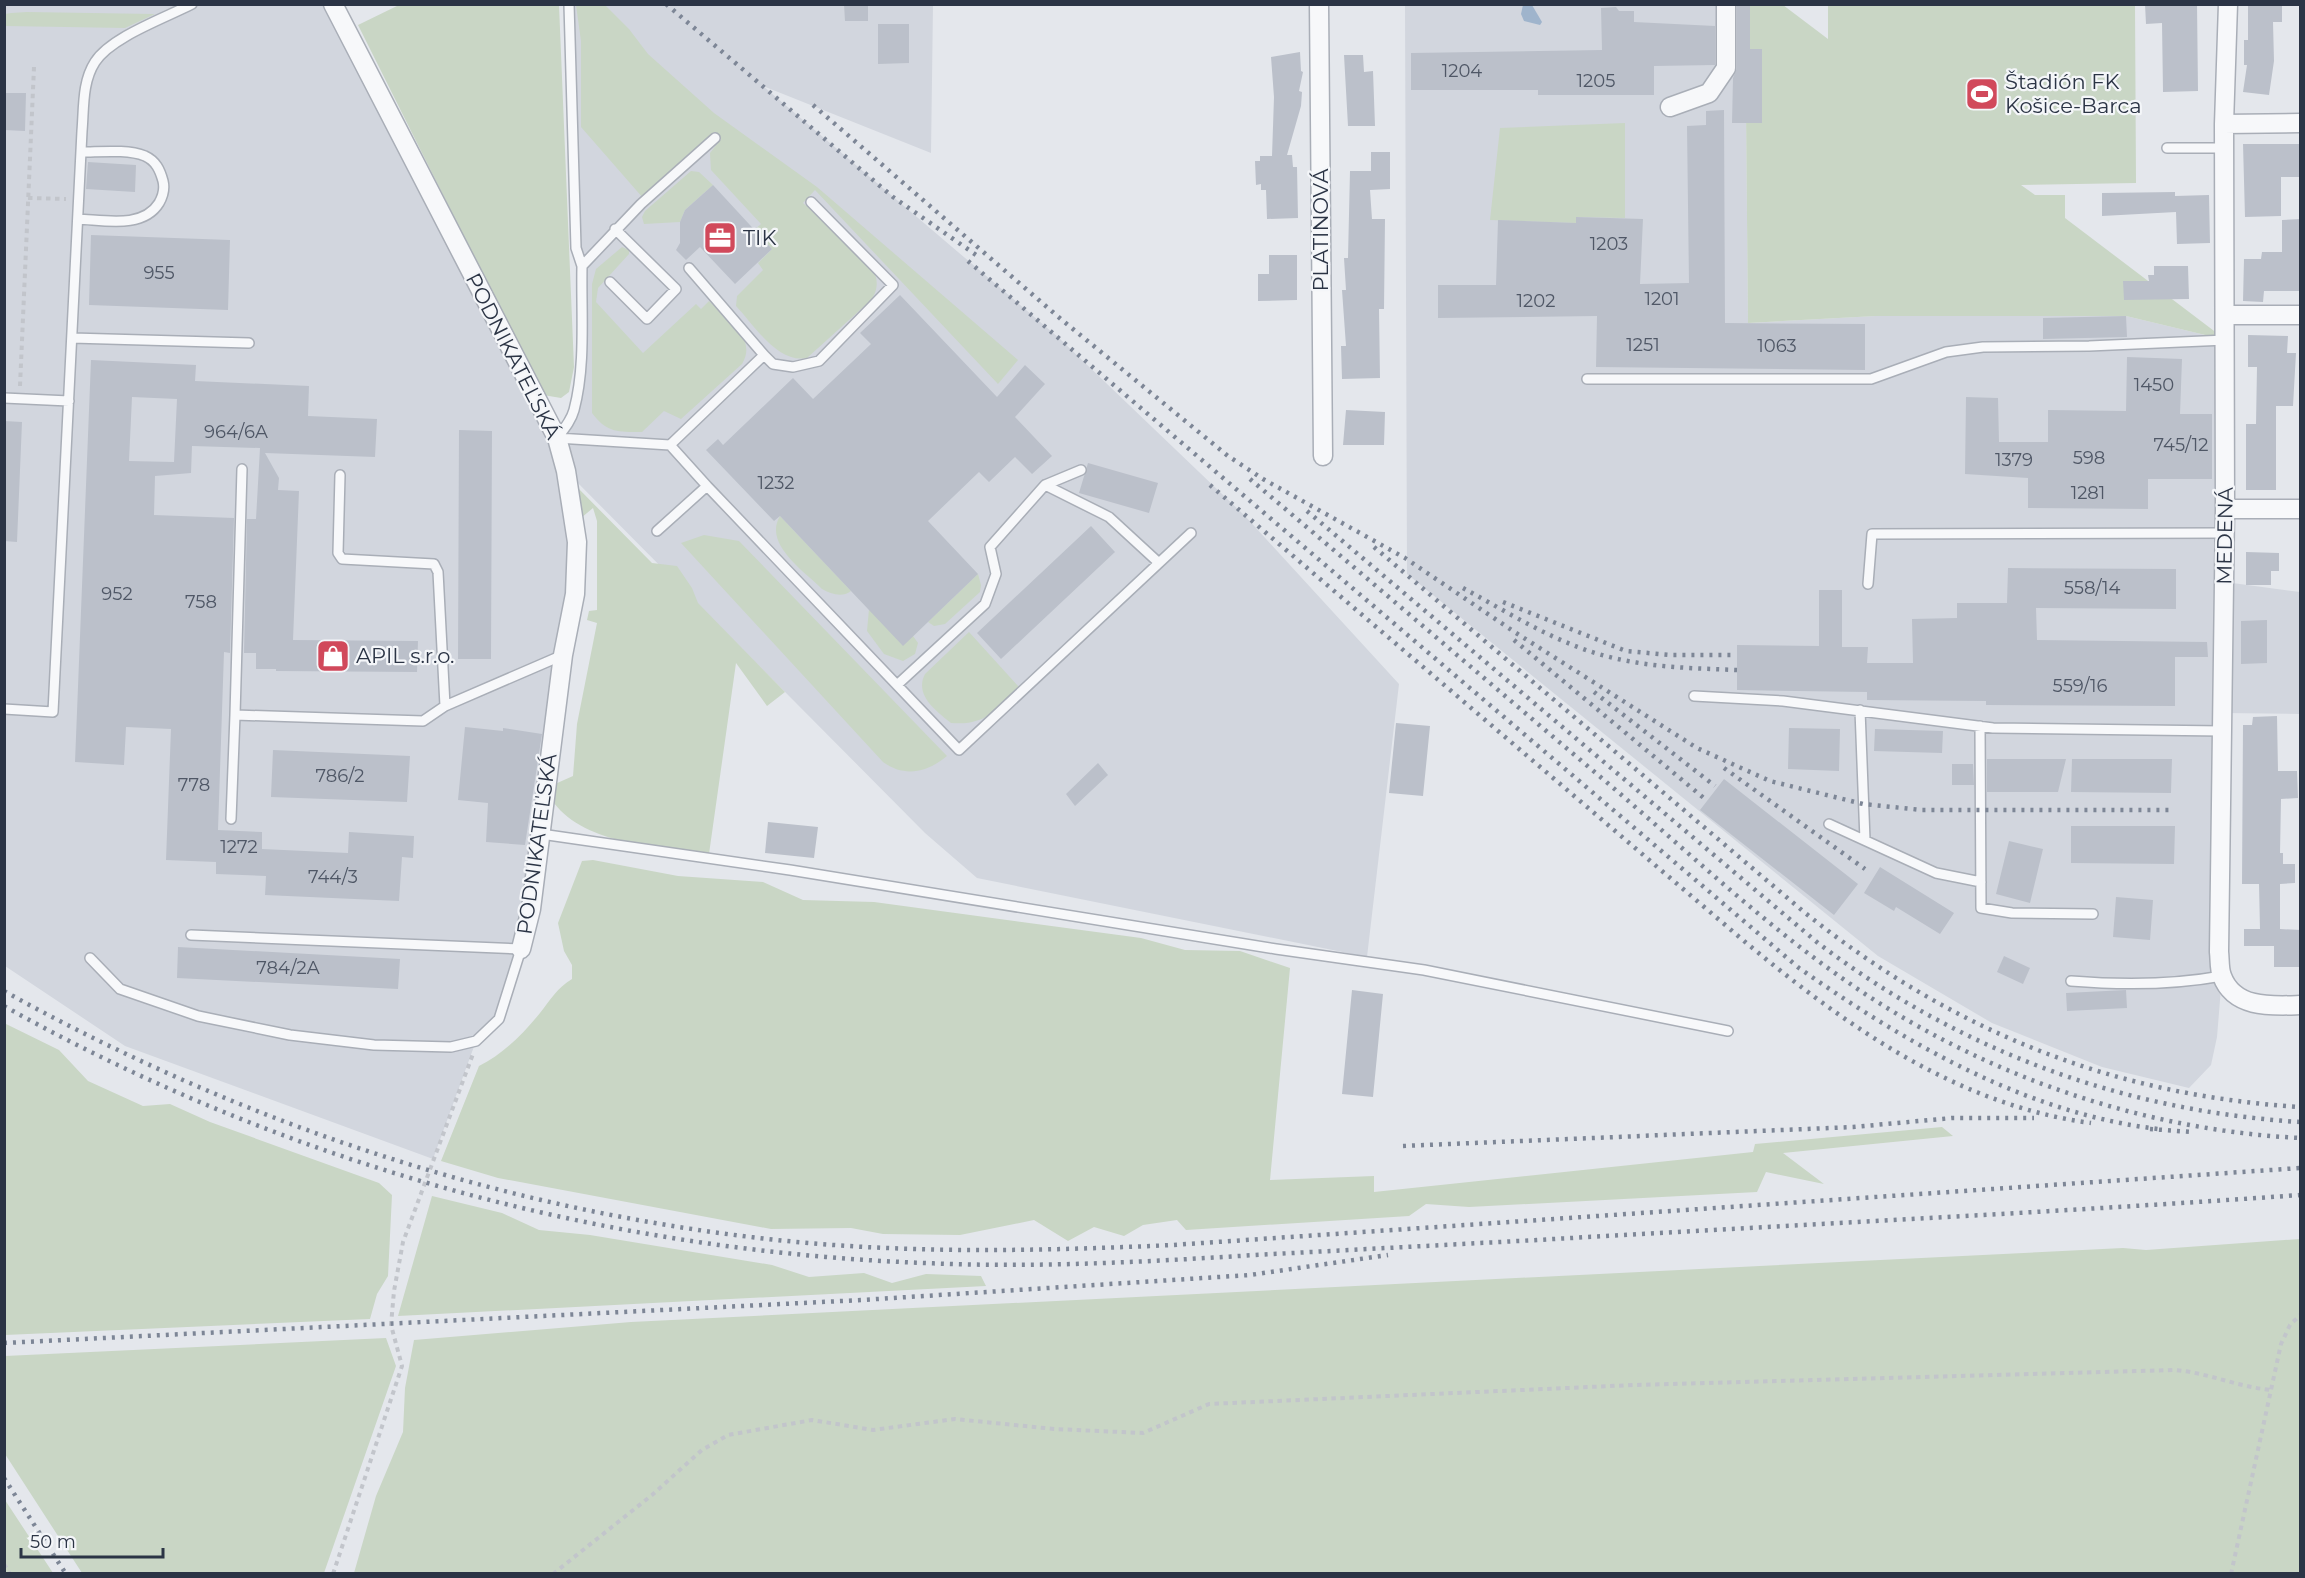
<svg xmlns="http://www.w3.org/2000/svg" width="2305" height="1578" font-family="Montserrat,sans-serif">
<rect width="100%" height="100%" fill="#e4e7ec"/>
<!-- built -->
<path fill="#d2d6de" d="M667,4L670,7V4L933,5L931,153L763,86L1059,338L1245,516L1399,684L1367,957L977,878L925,833L567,472L577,542L531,909L499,1019L476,1041L433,1159L125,1046L5,966L4,5H333L557,437L569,422L577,390L582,266L576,248L569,5Z
M1405,5H1745L1748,323L1876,316H2126L2226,340L2225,582L2300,592V714L2223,713L2222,976L2217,1037L2211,1065L2189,1088L2102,1067L1992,1023L1878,956L1407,574Z"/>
<!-- green -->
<path fill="#c9d6c5" d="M399,5H559L574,367L569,392L561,398L543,395L358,25Z
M576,5H605L629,29L648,54L714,113L817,187L1018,360L998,384L815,190L803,203C820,218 865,253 874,272C879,282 877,294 869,302L807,358C778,364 754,325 736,306L737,296L763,270L758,263L772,249L754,230L761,224L711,170L710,153L721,139L715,132L643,198L581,127V41Z
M1745,5H1783L1828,39V5H2135L2136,183L2021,185L2035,195H2065V218L2226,340L2126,316H1876L1748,323Z
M11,13L27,12L155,14L125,28L5,26V14Z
M1625,123V218L1576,217V223L1490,220L1500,128Z
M691,171L699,172L713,185L685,210L680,222L644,224L642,217L645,211Z
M622,247L629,250V254L598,288L596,302L643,353L696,304L701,309L709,301C726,318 758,338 742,364L681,419L664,411L642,432C618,432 607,433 592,413V284L596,269Z
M575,485L652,563L677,566L692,588L698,603L785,692L767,706L736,663L709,854C660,847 586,845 554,803L555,784L573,776L577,724L597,623L587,620L589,611L597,610V521L593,508L581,518Z
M780,516L851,591C842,598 831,594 822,589C804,571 763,544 780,516Z
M704,535L739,541L947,756C928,772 905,778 883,762L681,543Z
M978,574L981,585L980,592L945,624L934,626L928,622Z
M869,609L913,636L918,643L915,654L903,661L884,654L867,631Z
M969,632L1019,687C997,709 986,726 951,723C936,711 914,695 925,674Z
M593,860L678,876L763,882L803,900L874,902L1141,938L1185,950L1240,951L1290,968L1270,1180L1374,1176V1192L1753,1152L1755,1144L1942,1127L1953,1136L1783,1153L1824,1184L1766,1172L1757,1192L1469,1207L1426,1204L1409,1216L1186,1230L1177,1220L1143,1225L1124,1236L1094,1227L1068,1241L1034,1220L960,1235L883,1234L851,1228L771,1229L498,1178L441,1161L479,1066C503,1054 523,1034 540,1013C551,999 557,988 572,979V965L564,951L558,923L582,861Z
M4,1023L59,1050L88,1081L143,1106L170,1104L210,1122L379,1183L392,1195L388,1276L377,1294L370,1319L5,1335Z
M432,1196L502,1213L539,1230L590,1235L772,1265L809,1277L864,1273L892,1283L926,1274L981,1276L986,1286L398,1316Z
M2300,1239V1573H354L376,1496L403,1432L405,1388L414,1340L631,1322L2123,1248L2146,1250Z
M386,1338L396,1366L324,1573H82L5,1454V1356Z
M4,1500H5L53,1573H5Z"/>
<!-- water -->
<path fill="#9fb4cc" d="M1523,5H1532L1542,22L1540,25L1524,21L1521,14Z"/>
<!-- building -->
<path fill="#bbc0ca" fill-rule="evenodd" d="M844,4H868V21H845Z
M1737,4H1750V49H1762V123H1732L1733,78L1737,68Z
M2145,4H2197L2198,91L2163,92L2162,23L2146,24Z
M2248,4H2282V22H2273L2274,61L2269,95L2243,92L2247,65H2244V40H2248Z
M1616,7L1619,11H1634V22L1715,26V65L1654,66V95H1538V90H1411V53L1602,50L1601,8Z
M878,24H909V63L878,64Z
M1300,52L1301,71L1303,72L1299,91L1302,92L1301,106L1287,155H1292L1293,167H1297L1298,218L1267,219L1266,190H1261V184L1256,185L1255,161H1260V156H1272L1274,97L1271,57Z
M1344,55H1363L1364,72L1373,71L1375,126H1348Z
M4,93H26L25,131L4,130Z
M1724,110L1725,323L1865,324V370L1596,367L1597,316L1438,318V285H1496L1498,220L1576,223V217L1643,219L1640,284L1689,283L1687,126L1706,125V111Z
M2243,144H2301V177H2281V216L2245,217Z
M1371,152H1390V189L1370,190L1372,219H1385L1384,309H1379L1380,378L1342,379L1341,346H1346L1342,290H1346L1344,258H1348L1350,171H1371Z
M88,162L136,165L135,192L86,189Z
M713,185L772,249L735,284L700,247L686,260L676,250L680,243V222L685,210Z
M2175,192V196L2209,195L2210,243L2177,244L2176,212L2102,216V193Z
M2301,219V291H2264L2263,302L2243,301L2244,259H2261L2262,252H2282V220Z
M91,235L230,240L228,310L89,305Z
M1269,255H1297V300L1258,301V274H1269Z
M2154,266H2188L2189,299L2124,300L2123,281H2149L2148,275H2154Z
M900,295L997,397L1025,365L1045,384L1015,417L1052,456L1032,474L1015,457L989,482L979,472L928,521L978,574L903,646L780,516L774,521L706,450L718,439L723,445L793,378L813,399L871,344L860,333Z
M2126,316L2127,337L2043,339V318Z
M2248,335L2288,336L2287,353H2296L2293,406H2276V490H2246V424H2256L2257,367H2248Z
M2127,357L2182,359L2180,414H2212V479H2148V509L2028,508V478L1965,474L1966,397L1998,398L1999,442H2048V410L2126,411Z
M91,360L196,365L195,381L309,386L308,416L377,419L375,457L265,453L279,478L278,490L299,491L293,640L418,641L417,672L276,671V669H256V653H244L247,519H256L260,448L192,446L191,473L155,476L154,515L234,518L230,653L224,652L218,830L262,832V849L348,853L349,832L414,836L413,858L402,857L399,901L265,895L266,876L216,874V862L166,860L171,729L126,727L124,765L75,762ZM132,397L177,399L174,462L129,461Z
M1346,410L1385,412L1384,445H1343Z
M4,421L22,422L17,542L4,541Z
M459,430L492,431L491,659H458Z
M1088,463L1158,483L1149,513L1079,493Z
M1091,526L1115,552L1001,659L977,633Z
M2246,552L2279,553V571H2271V585H2246Z
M2008,568L2176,569V609L2036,608L2037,640L2207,642L2208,657H2175V706L1986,705V701L1867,700V692L1737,690V645L1819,646V590H1842V647H1868L1867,663H1913L1912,619L1957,618V603H2007Z
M2267,620V663L2241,664V621Z
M2277,716L2278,771H2297L2298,798L2281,799L2280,853H2283V864H2295V883L2280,884V929L2301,930V967H2274V946H2244V929H2260L2259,884H2242L2243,725H2252L2253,717Z
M1396,723L1430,726L1423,796L1389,793Z
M465,727L503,731V728L542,734L525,845L486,842L488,803L458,800Z
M1789,728L1840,729L1839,771L1788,769Z
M1875,729L1943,731L1942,753L1874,751Z
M273,750L410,756L407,802L271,797Z
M1987,759H2066L2058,792H1987Z
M2072,759H2172L2171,793L2071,792Z
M1098,763L1108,775L1075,806L1066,794Z
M1952,764H1973L1974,785H1952Z
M1724,779L1858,884L1834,915L1700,810Z
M768,822L818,827L814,858L765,853Z
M2071,826H2175L2174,864L2071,863Z
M2009,841L2043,849L2030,903L1996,894Z
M1880,867L1954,913L1940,934L1896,907L1894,911L1864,893Z
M2116,897L2153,900L2150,940L2113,937Z
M178,947L400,959L398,989L177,978Z
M2004,956L2030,968L2023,984L1997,972Z
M1352,990L1383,994L1373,1097L1342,1094Z
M2126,990L2127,1008L2067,1011L2066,993Z"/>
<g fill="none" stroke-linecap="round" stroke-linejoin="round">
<defs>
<path id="service" d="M569,4L576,248L582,266
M2167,148H2224
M78,219C104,220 143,229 159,203C163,196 165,189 163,181C160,170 156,161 145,156C127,149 100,152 81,152
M689,268L764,355
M610,282L647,319L676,289L615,229
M72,338L249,343
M1587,379H1871L1946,352L1983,347L2089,346L2226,340
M4,398L69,401
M557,438C564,429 571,421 574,410C586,365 581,313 582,266L641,204L715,138
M557,438L670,445
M242,469L235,715L423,721L445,706
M340,475L338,553L342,559L434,564L438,572L445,706L563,655
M1045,485L1081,470
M707,486L959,750L1191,533
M657,531L707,486L670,445L764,355L773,364L793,367L819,361L893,285L811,202
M1868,584L1872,534L2225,533
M897,685L985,604L996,574L990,547L1045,485L1109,517L1159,563
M1694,696L1783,701L1993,728L2222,731
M4,709L53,712L82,131C84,108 82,82 95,62C111,37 165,18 192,4
M1860,710L1865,840
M1980,726L1981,908L2012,913L2093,914
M231,819L235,715
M1829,824L1936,873L1981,882
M541,834L790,870L1276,949L1424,970L1728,1031
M90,958L120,989L198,1016L290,1035L374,1045L451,1047L476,1041L499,1019L521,949L191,935
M2071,981C2121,985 2173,985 2222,976"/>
<path id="minor" d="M333,4L557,438L566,471L577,542L575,594L563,655L531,909L521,949
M1319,4L1323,456
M2228,4L2224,124L2225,509L2219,952C2220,959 2219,969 2222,976C2234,1009 2272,1006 2300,1005
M1670,107L1709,93L1726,68V4
M2224,124L2300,123
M2226,315H2300
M2225,509H2300"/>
</defs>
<!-- service casing -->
<use href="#service" stroke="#a9aeb7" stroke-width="12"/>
<!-- minor casing -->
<use href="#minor" stroke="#a9aeb7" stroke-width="21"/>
<!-- path -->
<path stroke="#c2c5cb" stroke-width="4" stroke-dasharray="4.5 4.5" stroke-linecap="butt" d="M28,198L66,199
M20,386L34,67
M4,1564L10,1574
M333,1574L402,1366L391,1325L394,1291L403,1242L473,1054
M553,1574L652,1495L702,1450L728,1435L812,1420L873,1430L955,1419L1054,1429L1143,1433L1209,1404L1634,1385L2175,1370C2209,1373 2238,1387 2271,1390
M2231,1574L2281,1344L2290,1325L2300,1315"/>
<!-- service -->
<use href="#service" stroke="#f7f8fa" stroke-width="9"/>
<!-- minor -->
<use href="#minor" stroke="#f7f8fa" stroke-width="18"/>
<!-- rail -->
<path stroke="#7d8696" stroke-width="4.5" stroke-dasharray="3 6" stroke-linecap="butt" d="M666,4L893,197L979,257
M813,105L1062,320L1228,456L1263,479L1405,558L1513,631L1697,748L1770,781L1863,804L1922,810H2170
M968,261L1799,968C1906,1043 2025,1113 2158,1129
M1250,479C1368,579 1486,680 1604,780C1684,848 1762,923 1849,983C1980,1074 2140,1130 2300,1138
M1210,485L1744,941C1845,1025 1956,1105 2091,1123
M1307,511L1818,943C1960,1051 2123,1111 2300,1122
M1374,547L1804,912C1952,1031 2111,1095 2300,1107
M1463,588C1500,608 1538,632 1578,647C1629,667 1683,668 1737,670
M1503,602L1626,651L1670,655H1736
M1514,640L1705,799
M1594,692L1715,786
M1724,768L1865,869
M4,991C243,1124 505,1211 777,1240C909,1254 1041,1251 1173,1245L2300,1168
M4,1006C286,1164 603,1251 925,1263C1035,1268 1145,1262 1255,1255C1349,1250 1443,1245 1537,1240C1791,1225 2046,1213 2300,1195
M2150,1129L2192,1132
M1403,1146L1853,1127L1952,1118H2034
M4,1343L862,1300L1250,1275L1388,1255
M4,1478L66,1574"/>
</g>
<!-- icons -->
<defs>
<symbol id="stadium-square" viewBox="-11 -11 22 22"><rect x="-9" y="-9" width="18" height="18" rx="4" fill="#d1495b" stroke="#f4f6f9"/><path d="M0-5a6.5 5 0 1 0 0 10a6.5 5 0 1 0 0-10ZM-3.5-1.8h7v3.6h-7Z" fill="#fff"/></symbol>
<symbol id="office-square" viewBox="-11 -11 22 22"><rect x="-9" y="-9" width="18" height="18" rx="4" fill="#d1495b" stroke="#f4f6f9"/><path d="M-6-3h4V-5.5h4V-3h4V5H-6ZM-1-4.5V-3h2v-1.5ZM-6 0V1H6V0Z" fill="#fff"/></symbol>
<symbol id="shop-square" viewBox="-11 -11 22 22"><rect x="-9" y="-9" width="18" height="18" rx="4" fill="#d1495b" stroke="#f4f6f9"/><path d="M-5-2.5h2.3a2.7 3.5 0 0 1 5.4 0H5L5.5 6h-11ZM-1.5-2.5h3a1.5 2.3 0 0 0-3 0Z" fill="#fff"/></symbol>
</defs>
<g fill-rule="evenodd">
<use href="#stadium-square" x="1963" y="75" width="38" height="38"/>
<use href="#office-square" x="701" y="219" width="38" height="38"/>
<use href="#shop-square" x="314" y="637" width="38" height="38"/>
</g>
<g text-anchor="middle" stroke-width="4.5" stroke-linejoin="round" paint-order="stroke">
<!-- number labels -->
<g font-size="18" fill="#4f5766">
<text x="1462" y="77">1204</text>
<text x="1596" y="87">1205</text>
<text x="1609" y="250">1203</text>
<text x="159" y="279">955</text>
<text x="1662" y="305">1201</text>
<text x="1536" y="307">1202</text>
<text x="1643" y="351">1251</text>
<text x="1777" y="352">1063</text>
<text x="2154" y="391">1450</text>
<text x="236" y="438">964/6A</text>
<text x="2181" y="451">745/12</text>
<text x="2089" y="464">598</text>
<text x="2014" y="466">1379</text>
<text x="776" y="489">1232</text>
<text x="2088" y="499">1281</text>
<text x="2092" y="594">558/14</text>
<text x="117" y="600">952</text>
<text x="201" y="608">758</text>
<text x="2080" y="692">559/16</text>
<text x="340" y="782">786/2</text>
<text x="194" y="791">778</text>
<text x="239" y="853">1272</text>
<text x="333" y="883">744/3</text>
<text x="288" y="974">784/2A</text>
</g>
<!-- poi labels -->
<g font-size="21" fill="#2b3445" stroke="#f4f6f9" text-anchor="start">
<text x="2005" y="89">Štadión FK<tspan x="2005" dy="24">Košice-Barca</tspan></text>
<text x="743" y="245">TIK</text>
<text x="356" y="663">APIL s.r.o.</text>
</g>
<!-- street labels -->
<g font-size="21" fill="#2b3445" stroke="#f4f6f9">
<text transform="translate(1321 230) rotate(-90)" y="7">PLATINOVÁ</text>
<text transform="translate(513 356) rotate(63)" y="7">PODNIKATEĽSKÁ</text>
<text transform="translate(2225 536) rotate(-89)" y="7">MEDENÁ</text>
<text transform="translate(537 844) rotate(-82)" y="7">PODNIKATEĽSKÁ</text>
</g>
</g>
<!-- border -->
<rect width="2305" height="1578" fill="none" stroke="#2b3445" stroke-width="12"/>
<!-- scale -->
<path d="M21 1548v9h142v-9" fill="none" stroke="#2b3445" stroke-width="3"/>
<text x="30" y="1548" font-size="18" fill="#2b3445" stroke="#f4f6f9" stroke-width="4.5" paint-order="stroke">50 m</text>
</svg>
